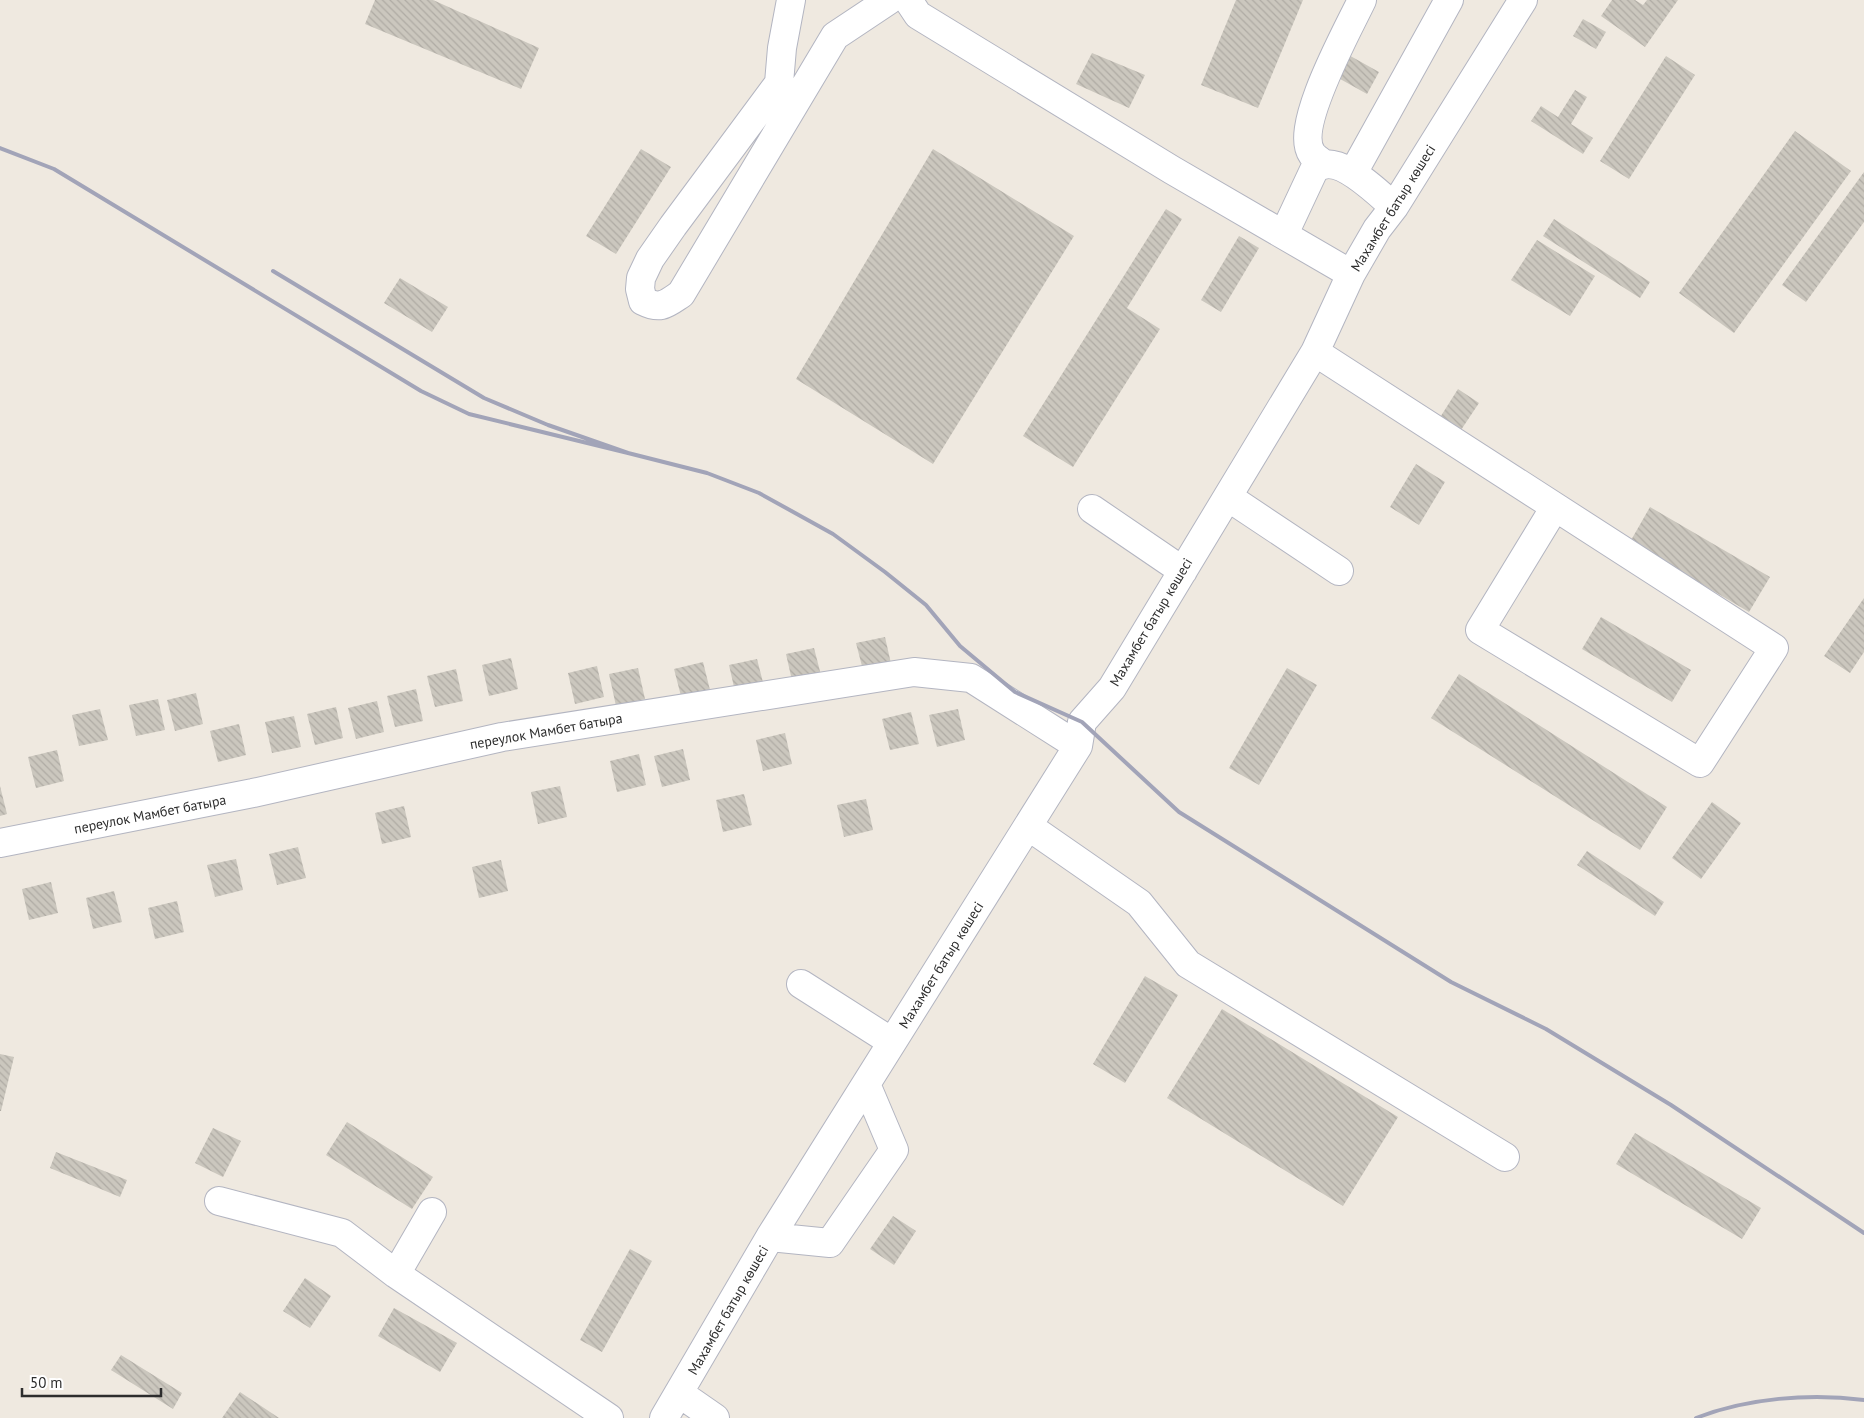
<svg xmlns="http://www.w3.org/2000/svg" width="1864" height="1418" font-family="'PT Sans',sans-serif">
<defs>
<pattern id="building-back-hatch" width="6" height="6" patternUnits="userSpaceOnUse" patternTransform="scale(1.25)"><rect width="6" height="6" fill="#cbc7be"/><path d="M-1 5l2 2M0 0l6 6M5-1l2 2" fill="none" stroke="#afaba4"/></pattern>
</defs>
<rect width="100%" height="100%" fill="#efe9e0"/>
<!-- building -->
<path fill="url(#building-back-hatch)" d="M375,0H433L539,48L521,89L365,24Z
M1236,0H1303L1258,108L1201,85Z
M1612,0H1635L1643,5L1647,0H1678L1645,47L1601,16Z
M1583,19L1606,32L1596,49L1573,36Z
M1092,53L1145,75L1129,108L1076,84Z
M1345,53L1379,72L1367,94L1333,75Z
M1666,56L1695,75L1629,179L1600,161Z
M1575,90L1587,97L1571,124L1593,138L1583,154L1531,121L1541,106L1558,117Z
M1795,131L1851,171L1734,333L1679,293Z
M641,149L671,167L616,254L586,236Z
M933,149L1074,236L933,464L796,379Z
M1864,172V222L1806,302L1782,285Z
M1166,209L1182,219L1127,308L1160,329L1073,467L1023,436Z
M1554,219L1650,282L1640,298L1543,236Z
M1239,236L1259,248L1221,312L1201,300Z
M1537,240L1595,276L1570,316L1511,280Z
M400,278L448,307L432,332L384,303Z
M1458,389L1479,403L1459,433L1439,419Z
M1416,464L1445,482L1419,525L1390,507Z
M1650,507L1770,577L1749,612L1630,542Z
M1864,598V652L1850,673L1824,656Z
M1601,617L1691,670L1672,702L1582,649Z
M885,637L892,668L864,674L856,643Z
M814,648L822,679L793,685L786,654Z
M511,658L518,689L489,696L482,665Z
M757,659L765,690L736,696L729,665Z
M703,662L711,694L682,700L674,669Z
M597,666L604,697L575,704L568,673Z
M638,668L645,699L616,706L609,674Z
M1287,668L1317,685L1259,785L1229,768Z
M456,669L463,701L435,707L427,676Z
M1459,674L1667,807L1640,850L1431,718Z
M416,689L423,721L395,727L387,696Z
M196,693L203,724L175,731L167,700Z
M158,699L165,730L136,736L129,705Z
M377,701L384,732L356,739L348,708Z
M336,707L343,738L315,745L307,714Z
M100,709L108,740L79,746L72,715Z
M958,709L965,740L937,747L929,715Z
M911,712L919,744L890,750L882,719Z
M294,716L301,747L272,753L265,722Z
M239,724L246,755L218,762L210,731Z
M785,733L792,764L763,771L756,740Z
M683,749L690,780L662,787L654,756Z
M57,750L64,781L36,788L28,757Z
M639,754L646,785L617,792L610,761Z
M0,786L7,814L0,816Z
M560,786L567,817L538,824L531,792Z
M744,794L752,825L723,832L716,800Z
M866,799L873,830L844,837L837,805Z
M1712,802L1741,823L1701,879L1672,858Z
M404,806L411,837L382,844L375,813Z
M298,847L306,878L277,885L269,854Z
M1587,851L1664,902L1655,916L1577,865Z
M236,859L243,890L215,897L207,865Z
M501,860L508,891L479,898L472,867Z
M51,882L58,913L29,920L22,889Z
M114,891L122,922L93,929L86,898Z
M177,901L184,932L155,939L148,908Z
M1145,976L1178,995L1125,1083L1093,1064Z
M1222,1009L1398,1117L1343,1206L1167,1098Z
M0,1054L14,1057L1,1111H0Z
M347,1122L433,1177L412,1209L326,1155Z
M213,1128L241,1141L223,1177L195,1163Z
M1635,1133L1761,1208L1742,1239L1616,1164Z
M56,1152L127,1180L120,1197L50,1168Z
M893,1216L916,1231L894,1265L870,1249Z
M630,1249L652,1261L602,1352L580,1340Z
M305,1278L331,1296L310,1328L283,1311Z
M394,1308L457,1343L440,1372L378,1336Z
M121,1355L182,1393L173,1409L111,1370Z
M240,1392L279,1418H222Z"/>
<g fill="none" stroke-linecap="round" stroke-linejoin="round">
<defs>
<path id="minor" d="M791,0L782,48L779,83L673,226L650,259L641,278L640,289L643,301C661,310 666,304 681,294L835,36L889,0
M908,0L918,15L1172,170L1351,274
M1324,164C1320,161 1315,158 1312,154C1293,127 1349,28 1362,0
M1353,173L1449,0
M1284,234L1314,170C1335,149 1378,193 1394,207
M1315,352L1774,648L1700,763L1480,630L1555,507
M1228,497L1339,571
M1092,509L1183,571
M1028,826L1139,903L1188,964L1505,1157
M0,843L253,793L502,737L914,672L971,678L1078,746
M801,984L892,1042
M219,1201L342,1233L396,1274L609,1418
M770,1237L830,1243L894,1150L866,1084
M396,1274L432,1212
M679,1393L715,1418
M664,1418L770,1237L1078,746L1082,722L1112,688L1315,352L1351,274L1377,229L1394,207L1523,0"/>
</defs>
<!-- minor casing -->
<use href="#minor" stroke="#b3b5c1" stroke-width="30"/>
<!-- minor -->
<use href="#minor" stroke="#fff" stroke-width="28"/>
<!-- rail -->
<path stroke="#a2a4b8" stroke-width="4" d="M0,148L54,169L421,391L469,414L628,453L548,425L484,398L273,271
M628,453L707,473L759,493L833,534L885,572L926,605L960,646L1015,692L1082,722L1179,812L1451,982L1546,1029L1671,1105L1864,1233
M1696,1418C1747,1398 1810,1393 1864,1400"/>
</g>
<g text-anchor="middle" stroke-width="4" stroke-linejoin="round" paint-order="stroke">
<!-- street labels -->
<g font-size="14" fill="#2d2d2d" stroke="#fff">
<text transform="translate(1393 208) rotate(-58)" y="5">Махамбет батыр көшесі</text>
<text transform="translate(1151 622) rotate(-59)" y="5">Махамбет батыр көшесі</text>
<text transform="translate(546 731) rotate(-10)" y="5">переулок Мамбет батыра</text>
<text transform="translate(150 814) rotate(-11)" y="5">переулок Мамбет батыра</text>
<text transform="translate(941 965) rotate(-58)" y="5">Махамбет батыр көшесі</text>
<text transform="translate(728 1310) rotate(-60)" y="5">Махамбет батыр көшесі</text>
</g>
</g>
<!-- scale -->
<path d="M22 1388v8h139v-8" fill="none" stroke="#2d2d2d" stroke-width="2.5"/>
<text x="30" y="1388" font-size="15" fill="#2d2d2d" stroke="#ffffff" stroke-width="4" paint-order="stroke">50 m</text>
</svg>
